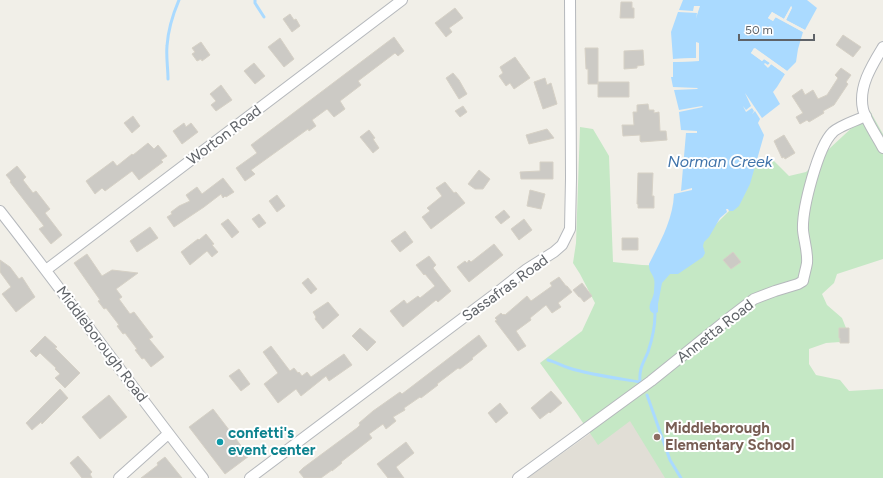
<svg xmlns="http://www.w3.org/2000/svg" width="883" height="478" font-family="Figtree,sans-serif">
<rect width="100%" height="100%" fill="#f1efe8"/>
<!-- education -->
<path fill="#e1ded6" d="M641,397L758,478H528Z"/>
<!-- green -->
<path fill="#c5e8c5" d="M870,111L883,134V259L837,274L834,283L822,294L827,305L842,318L848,333L840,342L826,343L809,349V364L816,375L840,380L849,391L883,389V478H665L630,421L598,445L577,414L540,363L582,331L595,303L580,274L573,263L576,243L580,127L593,129L609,156L613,262L642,265L674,266L737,203L746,180L759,162L772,159L789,176L806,172L830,148Z"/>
<!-- water -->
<path fill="#aadaff" d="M683,0H807L817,8L805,30L786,20L792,8L791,7L784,19L772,12L768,18L773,21L775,17L803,32L798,49L796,62L787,71L755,48L751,53L762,61L764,59L770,63L768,65L769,67L771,64L785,74L777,87L773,92L780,104L762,118L745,93L751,106L746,110L743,106L746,112L752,108L754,111L752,114L755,111L760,119L758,123L764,135L750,184L739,206L733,211H729L728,209H726L727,212L720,218L709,237L704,242L703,246L705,253L703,257L678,274H670L662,283L658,304V312L655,314C644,310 653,300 654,292C654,288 655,283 654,279C652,272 649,273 649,264C660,242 673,220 674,194L692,190V188L681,191L686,133H697V131L681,130L679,112L703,107L702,106L679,110L674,90L697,89L698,88L673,87L671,77H673V62L699,61L696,43V58L673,59L671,32L678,12L697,13L696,18L700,6H694L693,11L679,10Z"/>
<!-- pier -->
<path fill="#f1efe8" d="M791,6L792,7L786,20L805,30L803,32L776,17L773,21L768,18L772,12L784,19Z
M696,42L699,43V61L673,62V59L696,58Z
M754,48L787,71L785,74L771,64L768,68L764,64L765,63L768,65L770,63L764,59L762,61L751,53Z"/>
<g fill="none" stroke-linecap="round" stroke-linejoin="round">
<!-- stream -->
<path stroke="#aadaff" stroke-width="3" d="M255,0V3L264,17
M168,79C168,68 166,57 167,46C168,31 173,14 179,0
M548,360C556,362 562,366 569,368C591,375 616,378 640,382C639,368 643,364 648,352C652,340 655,326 655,314
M647,395L670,460L681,478"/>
</g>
<!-- building -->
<path fill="#cccac5" stroke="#d6d1c6" d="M621,2H632V8H634V18H620Z
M455,8L463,18L449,28L452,32L446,37L435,23Z
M290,14L294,20L296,19L300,26L292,32L283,19Z
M843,35L861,47L853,57L836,45Z
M394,37L404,51L398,56L395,53L358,81L361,85L340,101L345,109L334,117L327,109L312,120L316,126L309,131L308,129L251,170L255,174L245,181L236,168L257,153L251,145Z
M280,38L294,59L284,67L268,47Z
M201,42L210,55L202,61L201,59L197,61L192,54L195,52L192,48Z
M585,48H598V84H588V69H586Z
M643,50L644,65L637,66V68L624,69V51Z
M515,57L530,78L514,89L510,83L506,86L499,76L503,73L500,67Z
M254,63L265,76L255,84L244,71Z
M841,68L851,75L846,82L848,84L834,105L823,111L824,113L809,122L807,120L800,124L796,117L803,113L792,96L802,89L805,95L813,90L818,99L827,95L838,78L835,75Z
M453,73L459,80L467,94L459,99L446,78Z
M545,78L547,85L551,83L557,104L543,109L534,82Z
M598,82H629V97H598Z
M221,85L232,100L216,111L211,105L216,101L210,94Z
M648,104L649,110H654V113L659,112L660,131H666L667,140L641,142L640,141V135L623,136L622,125H634L633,112H637V105Z
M463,106L467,112L460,117L455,111Z
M133,116L140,126L132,133L124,123Z
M184,123L186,127L191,123L198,132L182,144L173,131Z
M547,129L554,138L529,144L526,135Z
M369,130L375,138L373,139L379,148L373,153L360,137Z
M784,135L795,153L785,159L784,157L782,158L774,141Z
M148,143L154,149L158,145L167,156L161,160L163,162L139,180L132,171L105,191L102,188L95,194L86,181L113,161L117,166L132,154L133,155Z
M540,162H553V179H521L520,172L540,171Z
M17,166L26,177L23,180L33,193L36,191L50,209L45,213L62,235L51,244L39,229L44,226L10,182L11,181L6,175Z
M479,170L490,179L483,189H475L468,184Z
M638,173H653L652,196H654V208H638V204H637Z
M223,178L234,192L226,197L225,196L223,198L221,194L204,207L174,227L167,217L172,214L171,212L179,206L190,201L186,195L197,187L202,194Z
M445,182L454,193L456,192L465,203L431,229L422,217L430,211L427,208L442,196L436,188Z
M530,190L545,194L541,209L527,206Z
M277,195L285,206L277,212L269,201Z
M504,210L510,217L501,224L495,217Z
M259,214L266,223L259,228L252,219Z
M228,219L239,232L232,238L221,224Z
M524,219L532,230L519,240L511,229Z
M150,227L158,238L137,252L130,241Z
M405,231L413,242L400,252L391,241Z
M206,234L214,244L212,245L218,252L212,257L207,251L190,265L181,252L198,239L199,240Z
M622,238H638V250H622Z
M494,244L503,255L469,282L457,267L465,261L467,263L469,260L471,262Z
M733,252L741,262L731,269L723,260Z
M87,254L102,276L112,270L138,273L116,289L122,297L119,299L130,314L134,312L153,337L149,339L164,357L151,367L144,358L142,359L135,350L137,349L125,333L123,334L117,326L119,325L106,308L104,309L98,301L100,300L74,263Z
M429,256L436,265L433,268L451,291L438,302L436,300L403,327L390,311L404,300L407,304L418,296L420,298L435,286L425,274L424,275L416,265Z
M0,260L10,267L19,279L22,277L35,297L16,312L2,294L11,287L0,272Z
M559,277L566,286H567L572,292L558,303L561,307L552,313L546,305L530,318L531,320L516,331L526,346L518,351L495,321L497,320L495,318L501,313L503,315L504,314L505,315L527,296L531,301L552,286L550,283Z
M308,278L317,289L311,294L302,283Z
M582,283L592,296L584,302L580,297H579L573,290Z
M328,302L339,315L323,329L315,319L316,317L313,312Z
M360,328L376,342L367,351L352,336Z
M839,328H849V343H840V338H839Z
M479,335L487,346L472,358L473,359L460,369L458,368L437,384L438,385L421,398L420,397L404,408L405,410L393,417L396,421L386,429L383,424L369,434L372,438L341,462L342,463L332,471V470L321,478H304L299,472L303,468L357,428L360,425L359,423L373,411L400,392L402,394Z
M45,336L57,347L55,348L80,373L65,388L55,378L60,374L55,369L56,368L40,353L36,357L30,351Z
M271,346L290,371L294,368L298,373L299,372L302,376L307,372L311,377L344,354L352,365L329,381L326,376L301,396L296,389L278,403L264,384L278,373L263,352Z
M239,369L250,384L241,391L229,376Z
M60,389L68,398L42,424L41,422L32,430L26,423Z
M551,391L562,403L550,413L549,412L540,419L531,408Z
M109,395L127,417L100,439L82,417Z
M500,403L508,413L496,423L488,413Z
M213,409L249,456L225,474L189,427Z
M406,442L414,453L396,467L404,478H388L377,464Z
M78,456L92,472L90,474L92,478H82L70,463Z
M165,457L182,478H141L158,465L157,463Z"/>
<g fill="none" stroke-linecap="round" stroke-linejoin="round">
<defs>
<path id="minor" d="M883,47C872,65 858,87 863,109C865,119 878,138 883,148
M0,211C69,299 134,390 203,478
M46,270L402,0
M119,478L168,434
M250,478L499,291L527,269L554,252L562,245L570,229L571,178L570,0
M518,478L651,381L733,315L754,299L775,291L798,284L803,281C804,275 806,269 807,263C808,252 804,241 803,230C802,209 818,146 833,132C839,126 857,120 866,116"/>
</defs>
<!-- minor casing -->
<use href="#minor" stroke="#b5b8bc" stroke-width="12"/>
<!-- minor -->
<use href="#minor" stroke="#fff" stroke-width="10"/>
</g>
<!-- markers -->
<circle fill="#8d6e63" stroke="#fff" stroke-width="1.5" cx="657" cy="437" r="4"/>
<circle fill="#0f9aa8" stroke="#fff" stroke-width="1.5" cx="220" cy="442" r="4"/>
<g text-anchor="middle" stroke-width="4" stroke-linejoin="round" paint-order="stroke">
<!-- street labels -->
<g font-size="15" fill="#5f6368" stroke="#fff">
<text transform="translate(224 135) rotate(-37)" y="5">Worton Road</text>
<text transform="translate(505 288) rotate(-36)" y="5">Sassafras Road</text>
<text transform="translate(715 331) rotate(-38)" y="5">Annetta Road</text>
<text transform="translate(102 344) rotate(53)" y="5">Middleborough Road</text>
</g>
<!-- education labels -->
<g font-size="15" font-weight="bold" fill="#785e54" stroke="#fff" text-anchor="start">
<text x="665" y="433">Middleborough<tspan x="665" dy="17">Elementary School</tspan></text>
</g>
<!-- culture labels -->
<g font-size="15" font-weight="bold" fill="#0d838f" stroke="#fff" text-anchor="start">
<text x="228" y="438">confetti's<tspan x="228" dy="17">event center</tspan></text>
</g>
<!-- water labels -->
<g font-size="16" font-style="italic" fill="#4174aa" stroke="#fff">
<text x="720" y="167">Norman Creek</text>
</g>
</g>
<!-- scale -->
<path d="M739 34v6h75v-6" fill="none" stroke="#5f6368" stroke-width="2"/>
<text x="745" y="34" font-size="12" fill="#5f6368" stroke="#ffffff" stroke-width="3" paint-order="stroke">50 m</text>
</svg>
